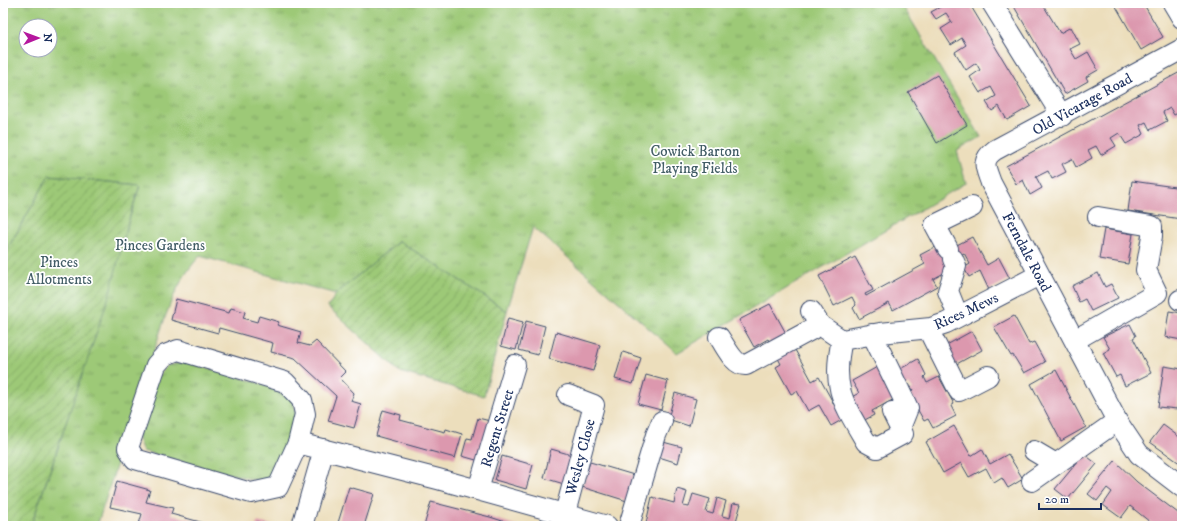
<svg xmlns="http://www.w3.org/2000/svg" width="1185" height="529" font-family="'IM FELL DW Pica',serif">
<defs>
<pattern id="park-tufts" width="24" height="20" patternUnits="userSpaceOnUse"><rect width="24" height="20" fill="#9dc977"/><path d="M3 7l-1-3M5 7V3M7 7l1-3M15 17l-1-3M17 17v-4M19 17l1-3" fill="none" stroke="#7fa465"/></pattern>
<pattern id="garden-furrows" width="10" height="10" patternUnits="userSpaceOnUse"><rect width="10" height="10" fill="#9dc977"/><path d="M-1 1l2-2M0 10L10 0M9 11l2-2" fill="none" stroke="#7fa465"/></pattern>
</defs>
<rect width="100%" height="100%" fill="#fff"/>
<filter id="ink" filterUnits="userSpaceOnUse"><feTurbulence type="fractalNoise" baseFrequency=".025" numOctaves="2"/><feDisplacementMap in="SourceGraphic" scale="8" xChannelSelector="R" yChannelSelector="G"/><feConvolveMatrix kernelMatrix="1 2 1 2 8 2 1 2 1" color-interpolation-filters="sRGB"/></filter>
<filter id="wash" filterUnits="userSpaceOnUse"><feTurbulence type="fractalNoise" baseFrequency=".012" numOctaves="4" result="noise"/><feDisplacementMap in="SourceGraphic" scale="16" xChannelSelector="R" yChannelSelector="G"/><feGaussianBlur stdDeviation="0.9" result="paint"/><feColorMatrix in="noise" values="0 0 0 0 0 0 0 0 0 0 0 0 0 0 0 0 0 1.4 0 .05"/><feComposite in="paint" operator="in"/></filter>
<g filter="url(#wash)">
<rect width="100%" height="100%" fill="#ecdebc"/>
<!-- park -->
<path fill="url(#park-tufts)" stroke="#5c7c6a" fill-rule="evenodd" d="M3,3H901L981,137L957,151L966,183L677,353L533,227L507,311L399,241L336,294L200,256C171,286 162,329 149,366C131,419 114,473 97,526H31L58,448L140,185L49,176L3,257ZM26,26H50V50H26Z
M188,362L282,390L294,400L296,424L274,475L265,482L204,468L143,451L137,437L156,377L168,365Z"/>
<!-- garden -->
<path fill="url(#garden-furrows)" stroke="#5c7c6a" d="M49,176L140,185L129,219L109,296L31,526H3V257Z
M399,241L507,311L484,396L400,372L328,307L336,294Z"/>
<g id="blocks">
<!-- building -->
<path fill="#dc98ae" d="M940,3H969L1031,106L1007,120L999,106L992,111L986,102L996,96L991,87L980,93L970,77L980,70L976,63L966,70L955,52L966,45L962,38L951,45L941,29L952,22L946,13L936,19L931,12L942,6Z
M1012,3H1042L1060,33L1071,27L1080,44L1070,49L1076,59L1088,52L1098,70L1086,77L1088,81L1065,94Z
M1114,3H1143L1163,37L1141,50Z
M1182,71V111L1174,115L1170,108L1163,112L1167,121L1150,130L1146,122L1140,125L1144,134L1126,144L1119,133L1111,138L1116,146L1101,155L1096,146L1088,150L1092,158L1076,167L1072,159L1062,164L1066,172L1052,179L1048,171L1036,177L1042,188L1030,195L1023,180L1016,184L1006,166Z
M937,75L967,125L937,143L908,92Z
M1132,181L1182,188L1181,219L1128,211Z
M1104,229L1133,234L1128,264L1099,259Z
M972,237L987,265L999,258L1010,279L989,290L980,271L969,277L964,268L970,264L964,253L949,261L953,268L933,279L937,286L893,310L889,303L859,319L853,308L856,305L852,297L834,306L819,276L855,257L873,290L865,294L866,296L925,264L920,255L937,246L940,254Z
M1098,273L1105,287L1111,284L1118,298L1091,311L1085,299L1079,302L1072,286Z
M176,299L229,313L231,308L245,312L243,318L257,322L259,316L279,322L277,325L301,332L298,343L310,346L316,341L346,372L340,378L354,393L351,401L361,404L354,428L328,421L336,396L295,358L271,352L273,343L219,328L218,333L171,320Z
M770,304L812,381L819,377L835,406L859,393L852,381L879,366L886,377L918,359L926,375L924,377L927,383L939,377L954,404L951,406L956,416L933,428L928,419L924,421L908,392L913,390L909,384L895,392L898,397L872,411L874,415L861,422L856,412L831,426L819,405L808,411L797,391L791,394L776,367L781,364L768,339L754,347L739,320Z
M1169,311L1182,313V340L1165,337Z
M1014,316L1029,344L1034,342L1045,362L1024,373L1013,355L1011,356L994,327Z
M508,318L523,322L516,350L501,346Z
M526,321L545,326L538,355L519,350Z
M1130,324L1136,336L1133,338L1151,373L1125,386L1120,375L1116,377L1103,353L1110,349L1103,337Z
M972,331L982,350L953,366L943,347Z
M556,332L600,345L593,371L549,359Z
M623,352L641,358L633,384L615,379Z
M1164,366L1182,369L1177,409L1158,407Z
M1056,370L1086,427L1061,441L1031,384Z
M646,375L668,381L661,410L638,404Z
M675,393L696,399L689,426L668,419Z
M383,410L401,415L400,420L445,432L446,429L462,434L455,458L376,436Z
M478,418L494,422L483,462L462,456L467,438L472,439Z
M1163,425L1182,439L1181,464L1150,442Z
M954,426L971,456L982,449L990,464L1008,454L1023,479L1008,488L1002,478L994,483L986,468L969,477L961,463L943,473L926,442Z
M663,442L682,447L678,463L659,457Z
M551,449L572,455L564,484L544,478Z
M1084,454L1097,464L1068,499L1055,489Z
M502,456L533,465L526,489L495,480Z
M1115,461L1137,482L1182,516V526H1155L1130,506L1121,518L1103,505L1112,492L1107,488L1097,501L1088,494Z
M590,462L634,475L627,501L582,487Z
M117,481L150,490L146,502L173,508L171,514L215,526H148L139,524L142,514L110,507Z
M349,487L374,494L364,526H337Z
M677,489L687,492L683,506L689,507L693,494L710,499L706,512L713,514L717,498L726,501L722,516L730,518L733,503L741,504L736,521L753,526H656L646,523L652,497L674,503Z
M431,502L490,517L518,526H424Z
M257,522L271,525V526H256Z"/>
</g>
</g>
<g filter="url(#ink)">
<use href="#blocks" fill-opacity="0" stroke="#3a496c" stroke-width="1"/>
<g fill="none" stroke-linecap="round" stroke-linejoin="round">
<defs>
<path id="minor" d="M992,3L1062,116
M1173,3L1182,18
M1182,49L995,150C980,161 986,168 991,183L1117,421L1139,454L1182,487
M948,249L935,225L972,207
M953,259L956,266L948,291L958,316
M1180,300H1182
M811,311L820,325L842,340L880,333L931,328L946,323L1039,275
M928,329L959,391L988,376
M872,334L908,408L900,428
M719,337C726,347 734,366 746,365L820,325
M842,340C831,387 843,402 866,442L877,448L903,434L892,412
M1075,340L1157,293L1146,270L1152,236V226L1098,217
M298,443L278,487L251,493L135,459L128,448L156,365L165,355L178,350L285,382L302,400L305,414L298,443L438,479L607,526
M1034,451L1056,464
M1032,481L1117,421
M478,490L515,365
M565,513L594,405L568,395
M302,526L324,449
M629,526L656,435L662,421"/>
</defs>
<!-- minor casing -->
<use href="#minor" stroke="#3a496c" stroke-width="22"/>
<!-- minor -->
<use href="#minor" stroke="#fff" stroke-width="20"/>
</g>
</g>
<g text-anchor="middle" stroke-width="3.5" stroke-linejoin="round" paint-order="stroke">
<!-- street labels -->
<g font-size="15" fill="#1b2f5e" stroke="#fff">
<text transform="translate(1082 104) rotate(-29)" y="5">Old Vicarage Road</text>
<text transform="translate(1027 252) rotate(62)" y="5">Ferndale Road</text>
<text transform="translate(966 311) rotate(-25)" y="5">Rices Mews</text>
<text transform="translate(497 428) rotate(-73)" y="5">Regent Street</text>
<text transform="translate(580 457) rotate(-75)" y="5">Wesley Close</text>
</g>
<!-- park labels -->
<g font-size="15" fill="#425d66" stroke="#fff">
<text x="695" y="156">Cowick Barton<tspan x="695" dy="17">Playing Fields</tspan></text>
<text x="160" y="250">Pinces Gardens</text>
<text x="59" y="267">Pinces<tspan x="59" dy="17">Allotments</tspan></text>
</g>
</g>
<!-- margin -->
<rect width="1185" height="529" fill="none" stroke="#fff" stroke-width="16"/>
<!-- north arrow -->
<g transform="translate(38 38) rotate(89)"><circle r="19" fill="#ffffff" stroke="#a4acbf"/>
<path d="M0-3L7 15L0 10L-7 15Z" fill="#b5179e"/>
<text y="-6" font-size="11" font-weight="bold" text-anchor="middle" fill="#1b2f5e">N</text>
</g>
<!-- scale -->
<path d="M1039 503v6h62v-6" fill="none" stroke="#1b2f5e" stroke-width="2"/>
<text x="1045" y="503" font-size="12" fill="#1b2f5e" stroke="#ffffff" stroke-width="3" paint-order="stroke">20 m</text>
</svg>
